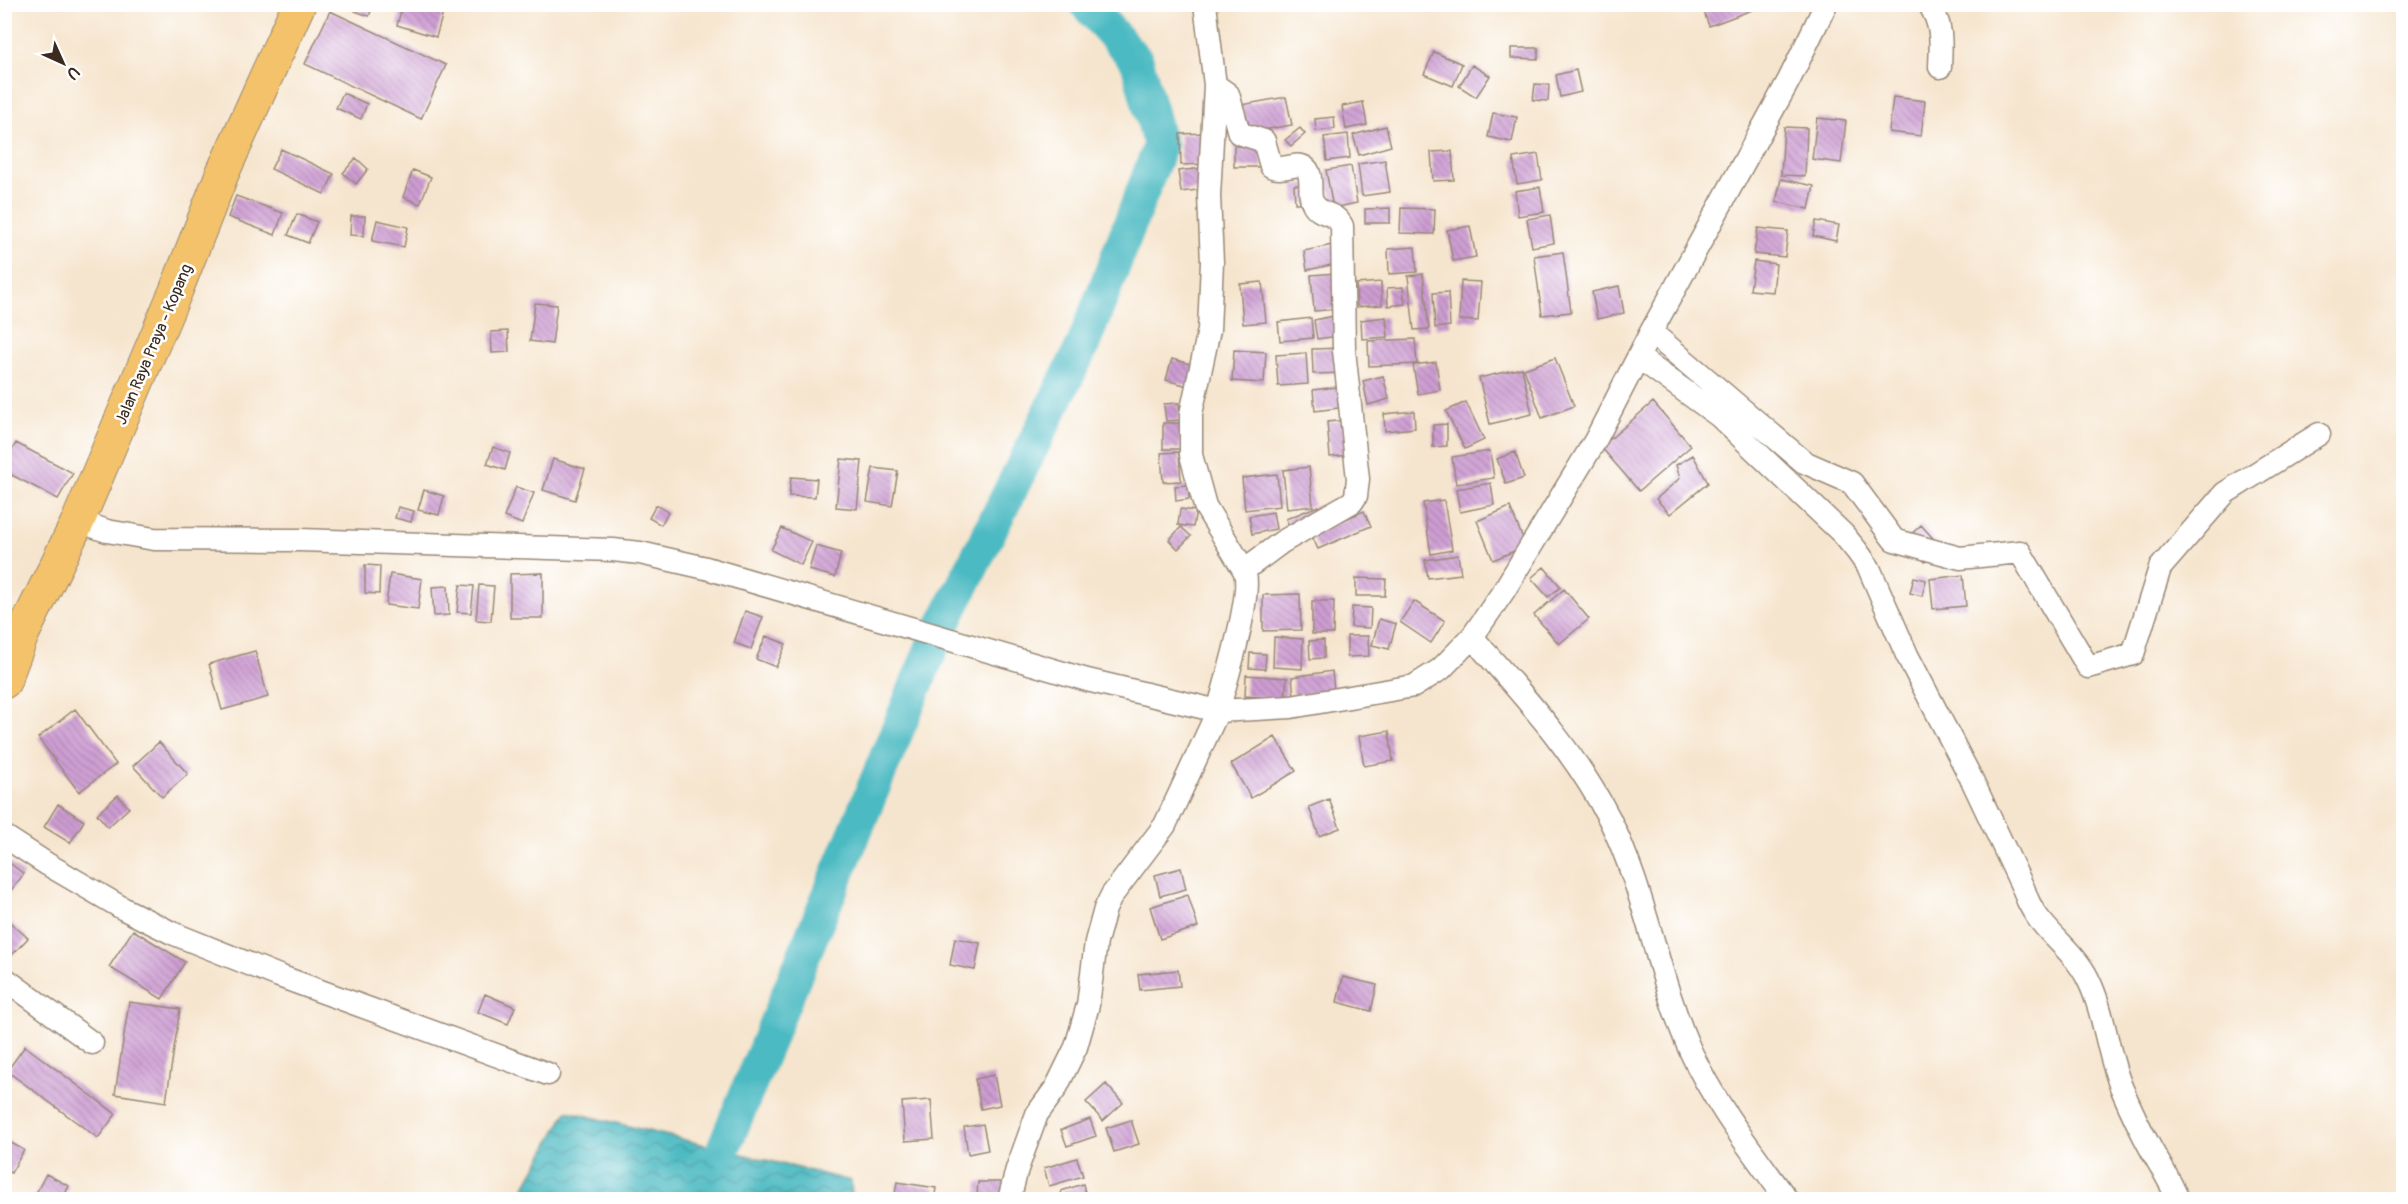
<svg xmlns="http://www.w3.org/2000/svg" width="2408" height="1204" font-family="Pangolin,sans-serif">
<defs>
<pattern id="water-waves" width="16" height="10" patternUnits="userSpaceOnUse" patternTransform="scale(1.5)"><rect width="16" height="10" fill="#4bbac2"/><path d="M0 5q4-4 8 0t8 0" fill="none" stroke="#40979d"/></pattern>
<pattern id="building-back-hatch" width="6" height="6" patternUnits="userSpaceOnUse" patternTransform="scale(1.5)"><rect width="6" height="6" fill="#ce9dd3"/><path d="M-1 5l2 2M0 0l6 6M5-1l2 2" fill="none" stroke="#a880ab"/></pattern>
</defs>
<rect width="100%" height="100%" fill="#fff"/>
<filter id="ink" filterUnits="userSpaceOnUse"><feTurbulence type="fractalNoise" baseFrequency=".0167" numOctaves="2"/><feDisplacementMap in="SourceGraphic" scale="12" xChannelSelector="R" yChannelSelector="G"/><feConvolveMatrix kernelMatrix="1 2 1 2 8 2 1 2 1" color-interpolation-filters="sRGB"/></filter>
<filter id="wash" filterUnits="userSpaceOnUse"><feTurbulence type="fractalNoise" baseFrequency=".008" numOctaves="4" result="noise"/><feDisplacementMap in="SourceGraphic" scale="24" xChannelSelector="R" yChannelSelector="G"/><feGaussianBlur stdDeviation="1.35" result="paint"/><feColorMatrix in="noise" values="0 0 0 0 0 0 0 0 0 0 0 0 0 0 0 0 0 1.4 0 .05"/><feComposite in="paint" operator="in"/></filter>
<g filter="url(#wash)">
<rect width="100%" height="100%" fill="#f6e5ce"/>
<!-- water -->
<path fill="url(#water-waves)" stroke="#437270" stroke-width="1.5" d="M567,1111L851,1181L852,1199H518Z"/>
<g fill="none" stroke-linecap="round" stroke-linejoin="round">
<!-- river -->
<path stroke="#4bbac2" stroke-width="34" d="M723,1149L932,647L1083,345L1160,146L1137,61L1086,4"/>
</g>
<g id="blocks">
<!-- building -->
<path fill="url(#building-back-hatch)" d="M357,4H374L369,16L355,11Z
M403,4H414L443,13L436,37L397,25Z
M1701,4H1759L1760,7L1709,26Z
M330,11L446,65L421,119L305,64Z
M1511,48H1538V59L1511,58Z
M1434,52L1462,64L1453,86L1424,74Z
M1472,65L1490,76L1476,97L1459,86Z
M1576,70L1581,92L1560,97L1556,75Z
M1535,84L1549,85L1548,101L1533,100Z
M343,93L367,104L361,119L336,108Z
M1286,97L1292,125L1246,133L1241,105Z
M1893,97L1925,101L1921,136L1889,132Z
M1363,102L1367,125L1346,129L1342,106Z
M1493,113L1517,117L1512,142L1488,137Z
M1334,117L1335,129L1316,131L1315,119Z
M1817,118L1846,121L1841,163L1812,159Z
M1386,126L1391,146L1359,155L1353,135Z
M1784,127L1807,128L1805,176L1781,175Z
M1300,128L1305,134L1291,146L1285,140Z
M1205,133L1206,164L1181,165L1180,134Z
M1348,134L1350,158L1327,161L1324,137Z
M1234,146H1262V167H1234Z
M281,149L334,174L324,194L271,169Z
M1452,151L1454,180L1433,181L1431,152Z
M1538,154L1542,180L1517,184L1513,158Z
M356,158L368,169L356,184L343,173Z
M1385,160L1390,192L1362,196L1358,164Z
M1351,166L1357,203L1333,208L1326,170Z
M1203,168L1206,189L1181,192L1178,171Z
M413,170L431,177L420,204L403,197Z
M1781,179L1814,186L1809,209L1776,202Z
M1294,185H1308V203H1295Z
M1540,187L1544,212L1518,216L1515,191Z
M236,196L283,213L275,235L228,217Z
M1390,208V223H1365V209Z
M1401,208L1435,209L1434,234L1400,233Z
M297,214L317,222L308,243L288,235Z
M1550,215L1554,243L1532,247L1527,219Z
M351,216H365L364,236L350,235Z
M377,220L408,227L404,247L372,241Z
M1816,221L1839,225L1836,241L1813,236Z
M1470,226L1476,257L1453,261L1447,230Z
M1758,228L1788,231L1785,257L1754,254Z
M1337,244L1341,263L1307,270L1304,251Z
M1415,247L1417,272L1389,274L1388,249Z
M1563,252L1571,312L1542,315L1534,256Z
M1754,261L1776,264L1773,292L1750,290Z
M1337,273L1340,309L1314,311L1311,275Z
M1423,274L1429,329L1414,330L1408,276Z
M1461,281L1481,282L1478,321L1459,320Z
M1262,282L1266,322L1243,324L1240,284Z
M1381,282L1382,305L1357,307L1356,284Z
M1619,286L1624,313L1597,319L1592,292Z
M1403,287L1405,304L1388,306L1387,288Z
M1448,292L1450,326L1435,328L1433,293Z
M535,303L557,305L552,344L530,341Z
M1334,316L1338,336L1317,339L1314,320Z
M1386,317L1388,337L1362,339L1361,320Z
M1311,318L1313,338L1280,341L1278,322Z
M508,331L509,352L492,353L491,332Z
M1415,339L1417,364L1369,366L1368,341Z
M1342,348L1343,373L1313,374L1312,349Z
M1234,350L1266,352L1264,383L1232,381Z
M1306,353L1308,384L1278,386L1276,355Z
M1555,358L1574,406L1542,418L1524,369Z
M1172,359L1201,367L1195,388L1166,380Z
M1436,362L1440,390L1418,394L1413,365Z
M1522,368L1532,414L1490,424L1479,378Z
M1383,376L1389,399L1368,405L1363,381Z
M1344,386L1346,407L1315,411L1313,390Z
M1466,402L1484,440L1465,449L1446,411Z
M1653,402L1691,446L1639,491L1601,447Z
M1179,403L1180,420L1166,421L1164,404Z
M1414,411L1415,428L1385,431L1384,414Z
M1347,420L1350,455L1330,457L1327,422Z
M1163,423H1181L1180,449H1163Z
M1447,424V446L1433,447V425Z
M16,443L73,473L58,499L4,471V464Z
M493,447L510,453L505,470L487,464Z
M1490,451L1494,478L1456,484L1452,457Z
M1179,452L1181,481L1163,482L1161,453Z
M1515,452L1524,478L1506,484L1497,459Z
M1693,455L1708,483L1670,514L1656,499L1680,478L1676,465Z
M553,459L585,469L575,500L543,490Z
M841,459L862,461L857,509L836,507Z
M1309,467L1313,506L1287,509L1283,470Z
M873,468L898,471L892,506L867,502Z
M1277,474L1280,506L1245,510L1242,478Z
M791,477L817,479L815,497L789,496Z
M1491,483L1494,505L1460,512L1456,489Z
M1188,485L1189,499L1176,501L1175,486Z
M516,487L534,493L522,524L504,517Z
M424,490L444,496L439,515L418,510Z
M1444,500L1452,550L1431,554L1423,503Z
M656,505L668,512L661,525L649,518Z
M1318,506L1322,515L1290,528L1286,519Z
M398,507L414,511L411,522L395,518Z
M1510,507L1526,546L1493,560L1477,521Z
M1180,509L1196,511L1193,527L1178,525Z
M1364,511L1371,526L1318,549L1311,534Z
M1273,512L1276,529L1252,534L1249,516Z
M1921,525L1941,547L1925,562L1905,540Z
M1181,527L1191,536L1178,549L1169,540Z
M782,528L812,542L801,565L771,550Z
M816,546L841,553L835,577L809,570Z
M1458,555L1461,574L1428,578L1425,560Z
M365,565L380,566L379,594L365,593Z
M1544,567L1561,587L1548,597L1531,578Z
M543,573V618H510V574Z
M390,574L422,579L418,609L386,605Z
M1963,575L1966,606L1933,609L1930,579Z
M1914,577L1926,580L1922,596L1910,593Z
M1356,578L1386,579L1385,596H1356Z
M460,585L474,586L471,613L457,612Z
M479,585L494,586L491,621L476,620Z
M448,586L449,615L434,616L432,587Z
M1564,589L1589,619L1559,644L1534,615Z
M1300,594L1301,630L1263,631V595Z
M1312,601H1334L1333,634H1312Z
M1414,601L1445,621L1431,643L1400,622Z
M1352,607L1371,608L1370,628L1351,627Z
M745,611L763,617L751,649L734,643Z
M1379,619L1396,624L1389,649L1372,645Z
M766,636L786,644L776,667L756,659Z
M1347,636H1368L1369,656L1347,657Z
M1274,637L1303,639L1302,669L1273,667Z
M1324,640V658L1310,659L1309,641Z
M255,651L268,697L222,710L209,664Z
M1250,653L1266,654L1265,669L1249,668Z
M1332,671L1334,690L1294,696L1292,677Z
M1246,675L1287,678L1285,699L1245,696Z
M75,709L116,764L79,792L38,738Z
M1389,731L1393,761L1364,766L1359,736Z
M1275,737L1296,771L1251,798L1231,764Z
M159,742L188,774L162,797L133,766Z
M118,795L129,808L108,827L97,814Z
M1329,799L1340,828L1319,836L1309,807Z
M58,804L84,821L70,843L44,827Z
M4,859L24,874L8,894L4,891Z
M1181,868L1186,889L1160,896L1155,875Z
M1188,895L1198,927L1160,939L1150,907Z
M4,917L28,938L12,955L4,948Z
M133,930L185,962L162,999L109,967Z
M955,938L980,943L975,970L950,965Z
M1178,970L1180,986L1140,990L1138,974Z
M1343,977L1377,985L1371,1011L1337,1002Z
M485,994L515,1007L508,1024L478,1012Z
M129,1002L180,1009L166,1102L115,1094Z
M25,1046L116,1114L98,1138L7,1071Z
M994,1075L1000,1105L981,1109L975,1079Z
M1106,1084L1123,1103L1103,1121L1086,1102Z
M931,1100L934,1139L905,1141L902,1102Z
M1090,1119L1096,1136L1067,1146L1061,1130Z
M1131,1120L1139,1144L1114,1152L1106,1128Z
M983,1124L988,1150L968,1154L964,1127Z
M6,1140L24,1150L11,1173L4,1169Z
M1077,1158L1083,1176L1049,1186L1044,1168Z
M46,1174L69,1186L62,1200H38L34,1197Z
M897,1182L936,1188L934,1200H894Z
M978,1182H1005V1197L977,1196Z
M1083,1184L1087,1200H1063L1061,1191Z"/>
</g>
</g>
<g filter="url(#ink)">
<use href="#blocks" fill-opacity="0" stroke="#988876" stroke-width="1.5"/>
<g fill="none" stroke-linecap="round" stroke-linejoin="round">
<defs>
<path id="minor" d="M1929,4C1943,25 1941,43 1940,67
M1215,85L1228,94L1239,133L1264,141L1271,166C1282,172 1295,162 1304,167C1315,173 1307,194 1313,203C1320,217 1334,210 1342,226L1344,350L1358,479L1356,496L1352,502L1282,542L1244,570
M1651,332L1804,462L1852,483L1894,540L1960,558L2020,552L2088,667L2133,654L2160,568L2225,493L2319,434
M1638,357L1719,416L1843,534L1857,551L1869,568L1907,655L1972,780L2024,890C2034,927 2072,946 2088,979C2105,1013 2107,1054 2122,1089C2131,1110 2141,1131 2152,1151C2161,1167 2171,1182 2178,1200
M78,521L107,531L154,539L299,540L613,550L640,553L706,568L1087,680L1218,711C1225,684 1254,592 1244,570L1205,506L1191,455V414L1209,330L1212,262L1209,196L1215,85L1205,4
M1472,637C1522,694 1574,750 1609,818C1646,892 1657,975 1690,1050C1715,1105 1752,1151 1787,1200
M4,836L47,864L124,909L172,933L279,976L548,1074
M4,978L92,1043
M1009,1200L1017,1169L1037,1114L1056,1088L1076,1047L1088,1005L1096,942L1105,909L1112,895L1165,825L1218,711L1291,707L1414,686L1441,669L1472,637L1503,592L1595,441L1651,332L1789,80L1826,4"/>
<path id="highway" d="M4,682L22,635L78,521L177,288L222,174L299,4"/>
</defs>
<!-- minor casing -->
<use href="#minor" stroke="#988876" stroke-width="25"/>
<!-- highway casing -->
<use href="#highway" stroke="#988876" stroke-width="35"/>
<!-- minor -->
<use href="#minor" stroke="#fff" stroke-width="22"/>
<!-- highway -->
<use href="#highway" stroke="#f3c26a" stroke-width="33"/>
</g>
</g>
<g text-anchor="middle" stroke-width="5" stroke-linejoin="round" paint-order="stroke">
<!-- street labels -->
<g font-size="16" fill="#3b2a1e" stroke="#fff">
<text transform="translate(153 344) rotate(-67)" y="6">Jalan Raya Praya - Kopang</text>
</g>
</g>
<!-- margin -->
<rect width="2408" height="1204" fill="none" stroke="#fff" stroke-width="24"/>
<!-- north arrow -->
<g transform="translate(63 63) rotate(135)" stroke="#ffffff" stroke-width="4.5" paint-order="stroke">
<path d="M0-4.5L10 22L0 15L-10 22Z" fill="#3b2a1e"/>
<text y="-9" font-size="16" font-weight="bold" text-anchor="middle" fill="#3b2a1e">U</text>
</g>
</svg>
